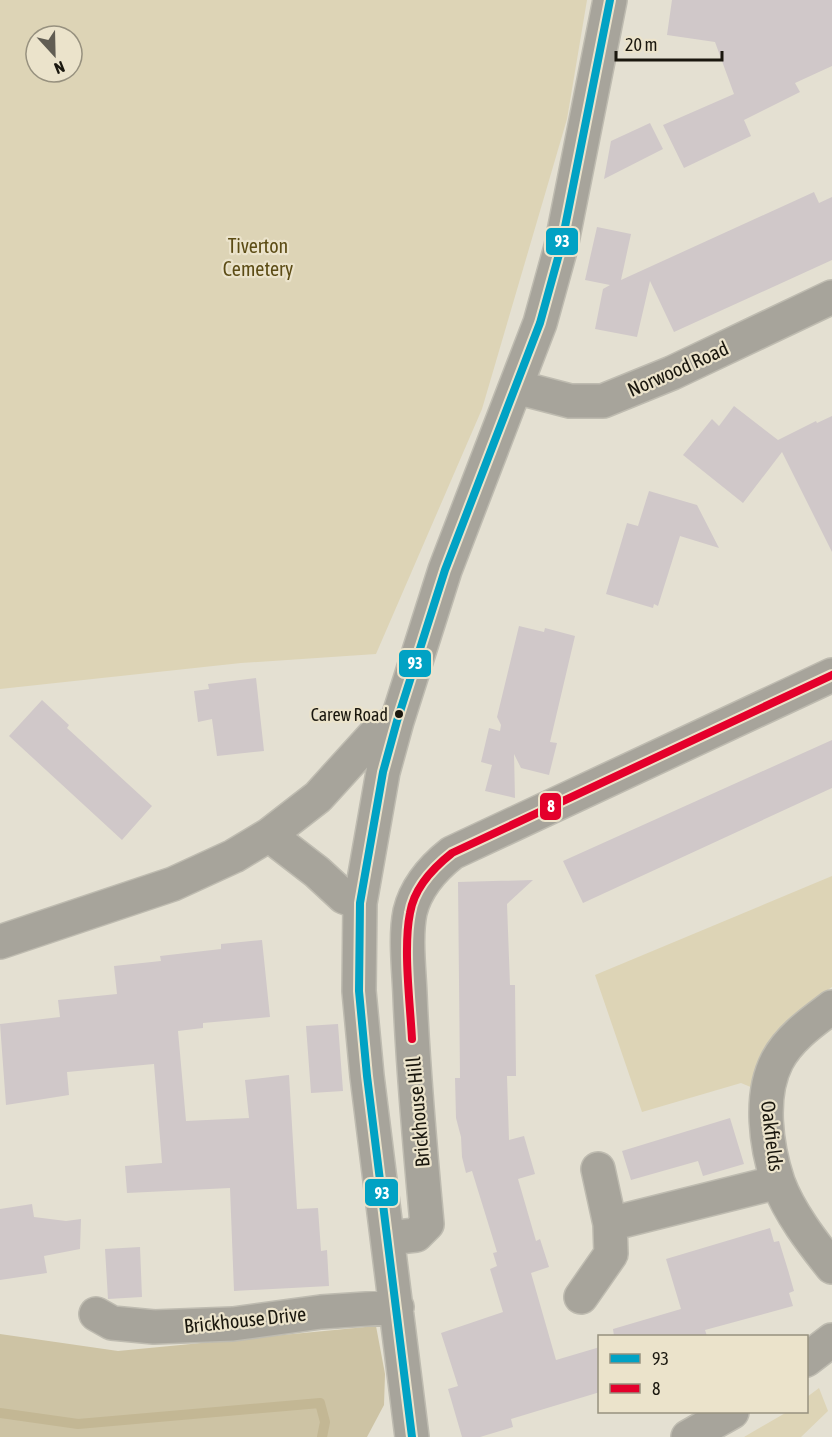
<svg xmlns="http://www.w3.org/2000/svg" width="832" height="1437" font-family="'Asap Condensed',sans-serif">
<rect width="100%" height="100%" fill="#e4e0d2"/>
<!-- green -->
<path fill="#ddd4b6" fill-rule="evenodd" d="M0,0H587L567,119L482,409L376,654L241,663L0,689ZM36,36H72V72H36Z
M832,876V987L794,1014L770,1044L753,1088L741,1083L642,1112L595,975Z
M819,1388L828,1411L801,1437H744L787,1412H806L807,1397Z"/>
<!-- forest -->
<path fill="#cdc3a4" d="M376,1326L385,1374L384,1405L367,1437H0V1334L118,1351Z"/>
<g fill="none" stroke-linecap="round" stroke-linejoin="round">
<!-- stream -->
<path stroke="#c3b794" stroke-width="10" d="M0,1413L78,1424L320,1403L325,1422L322,1437"/>
</g>
<!-- building -->
<path fill="#d0c8c9" d="M672,0H832V66L795,83L800,92L744,120L751,136L684,168L663,125L734,94L715,42L667,35Z
M650,123L663,149L604,179L611,141Z
M814,192L819,203L832,197V260L674,332L650,281L637,337L595,329L603,289L610,285L585,280L597,227L631,234L621,280Z
M734,406L778,440L816,421L817,423L832,416V552L782,452L743,503L683,455L712,419L719,426Z
M649,491L697,505L719,548L680,536L658,606L654,604L653,608L606,594L627,523L638,526Z
M519,626L544,632L545,628L575,636L550,742L557,743L549,775L521,768L514,754L515,798L485,791L492,765L481,762L489,728L500,731L501,725L497,717Z
M256,678L264,751L217,756L212,719L198,722L194,691L209,689L208,684Z
M42,700L69,725L67,728L152,806L122,840L9,736Z
M832,740V788L583,903L563,861Z
M533,880L507,904L510,985H515L516,1076H507L509,1140L524,1136L535,1174L518,1179L536,1241L540,1239L549,1267L531,1273L556,1360L600,1347V1392L511,1419L513,1427L480,1437H462L448,1389L458,1386L441,1333L503,1312L490,1269L497,1266L493,1253L497,1252L472,1171L466,1173L462,1157L461,1137L456,1118L455,1078H460L458,882Z
M262,940L270,1017L203,1023V1028L178,1031L186,1121L249,1118L245,1080L289,1075L297,1209L318,1208L321,1251L327,1250L329,1286L234,1291L230,1188L127,1193L125,1166L162,1163L154,1064L67,1072L69,1095L6,1105L0,1024L60,1017L58,1000L117,994L114,966L161,961L160,956L221,949V944Z
M338,1024L343,1091L311,1093L306,1026Z
M730,1118L744,1164L703,1176L698,1161L631,1180L622,1151Z
M32,1204L34,1217L66,1221L81,1219L80,1249L44,1256L47,1273L0,1280V1209Z
M770,1228L774,1242L779,1241L788,1270L794,1291L789,1293L793,1306L705,1330L707,1336H614L613,1329L681,1309L666,1259Z
M140,1247L142,1297L108,1299L105,1249Z"/>
<g fill="none" stroke-linecap="round" stroke-linejoin="round">
<defs>
<path id="minor" d="M516,387L570,401H603L672,373L832,297
M269,835L318,797L377,732L397,721
M0,942L173,884L234,856L269,835L317,872L344,897L360,903
M832,1007C812,1022 789,1038 777,1061C759,1096 766,1146 778,1182C789,1212 812,1242 832,1267
M598,1169L610,1224L778,1182
M389,1238L416,1235L427,1224C420,1148 413,1071 410,995C409,969 405,937 410,912C416,887 433,868 452,853L832,675
M581,1297L611,1254L610,1224
M96,1314L112,1323L154,1327L233,1324L321,1312L397,1307
M806,1360L832,1340
M412,1437L367,1076L359,991L360,903L383,772L397,721L445,570L540,323L561,247L610,0
M688,1437L732,1412"/>
</defs>
<!-- minor casing -->
<use href="#minor" stroke="#bebbb0" stroke-width="36"/>
<!-- minor -->
<use href="#minor" stroke="#a7a49b" stroke-width="33"/>
<defs>
<path id="bus-1" d="M412,1437L367,1076L359,991L360,903L383,772L397,721L445,570L540,323L561,247L610,0"/>
<path id="bus-2" d="M412,1039C410,1002 403,948 410,913C414,888 433,868 452,853L832,675"/>
</defs>
<!-- bus-1 casing -->
<use href="#bus-1" stroke="#ebe3cb" stroke-width="12"/>
<!-- bus-2 casing -->
<use href="#bus-2" stroke="#ebe3cb" stroke-width="12"/>
<!-- bus-1 -->
<use href="#bus-1" stroke="#01a2c4" stroke-width="8"/>
<!-- bus-2 -->
<use href="#bus-2" stroke="#e4002b" stroke-width="8"/>
</g>
<!-- markers -->
<circle fill="#1a170e" stroke="#ebe3cb" stroke-width="2" cx="399" cy="714" r="5"/>
<g text-anchor="middle" stroke-width="4.5" stroke-linejoin="round" paint-order="stroke">
<!-- bus labels -->
<g font-size="18" fill="#1a170e" stroke="#ebe3cb" text-anchor="end">
<text x="388" y="721">Carew Road</text>
</g>
<!-- park labels -->
<g font-size="20" fill="#5c4c15" stroke="#ebe3cb">
<text x="258" y="253">Tiverton<tspan x="258" dy="23">Cemetery</tspan></text>
</g>
<!-- street labels -->
<g font-size="20" fill="#1a170e" stroke="#ebe3cb">
<text transform="translate(678 369) rotate(-24)" y="7">Norwood Road</text>
<text transform="translate(418 1112) rotate(-95)" y="7">Brickhouse Hill</text>
<text transform="translate(772 1136) rotate(83)" y="7">Oakfields</text>
<text transform="translate(245 1320) rotate(-6)" y="7">Brickhouse Drive</text>
</g>
</g>
<g stroke="#ebe3cb" stroke-width="2">
<rect x="545" y="227" width="34" height="29" rx="6" fill="#01a2c4"/>
<rect x="398" y="649" width="34" height="29" rx="6" fill="#01a2c4"/>
<rect x="539" y="792" width="23" height="29" rx="6" fill="#e4002b"/>
<rect x="364" y="1178" width="35" height="29" rx="6" fill="#01a2c4"/>
</g>
<g font-size="16" text-anchor="middle" font-weight="bold" fill="#fff">
<text x="562" y="247">93</text>
<text x="415" y="669">93</text>
<text x="551" y="812">8</text>
<text x="382" y="1199">93</text>
</g>
<!-- legend -->
<rect x="598" y="1335" width="210" height="78" fill="#ebe3cb" stroke="#97917f" stroke-width="1.5"/>
<rect x="610" y="1354" width="30" height="9" fill="#01a2c4" stroke="#97917f" stroke-width="1.5"/>
<text x="652" y="1365" font-size="18" fill="#1a170e">93</text>
<rect x="610" y="1384" width="30" height="9" fill="#e4002b" stroke="#97917f" stroke-width="1.5"/>
<text x="652" y="1395" font-size="18" fill="#1a170e">8</text>
<!-- north arrow -->
<g transform="translate(54 54) rotate(158)"><circle r="28" fill="#ebe3cb" stroke="#97917f" stroke-width="1.5"/>
<path d="M0-4.5L10 22L0 15L-10 22Z" fill="#615d53"/>
<text y="-9" font-size="16" font-weight="bold" text-anchor="middle" fill="#1a170e">N</text>
</g>
<!-- scale -->
<path d="M616 51v9h106v-9" fill="none" stroke="#1a170e" stroke-width="3"/>
<text x="625" y="51" font-size="18" fill="#1a170e" stroke="#ebe3cb" stroke-width="4.5" paint-order="stroke">20 m</text>
</svg>
